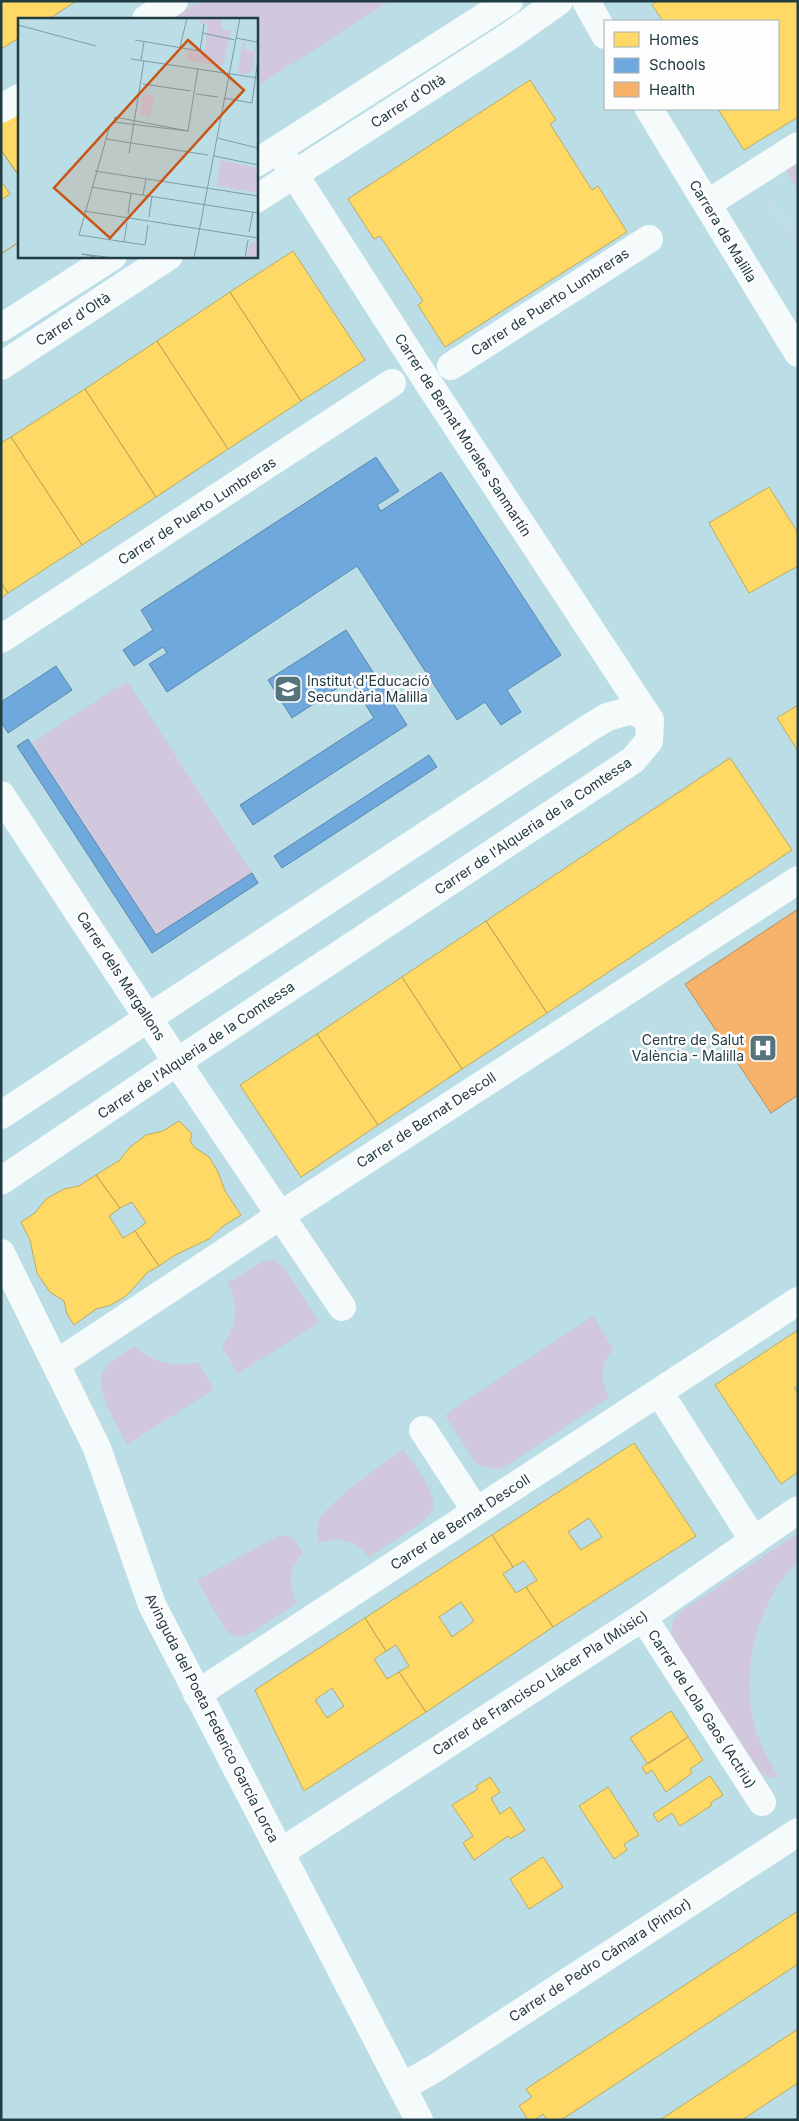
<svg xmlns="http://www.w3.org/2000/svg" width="799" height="2121" font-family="Inter,sans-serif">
<rect width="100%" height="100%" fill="#badde6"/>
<!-- green -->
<path fill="#d1c8de" d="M200,1H390L256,87V19H168Z
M798,163V191L785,168Z
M127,681L252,873L156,935L32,743Z
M275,1260L285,1269L319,1322L238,1374L222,1347C235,1326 241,1305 227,1283L264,1261Z
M593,1316L613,1349C600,1366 600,1378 609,1397L503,1468C492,1470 485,1468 476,1463L445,1415Z
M135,1346C154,1363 173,1368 198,1362L214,1389L127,1445C119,1427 92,1388 104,1370C110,1360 126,1352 135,1346Z
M403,1449C412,1462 436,1491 433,1507C432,1513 428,1516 425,1520L369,1557C354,1540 340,1536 318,1543C318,1536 316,1530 318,1523C324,1504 385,1463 403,1449Z
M798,1533C798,1541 799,1553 797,1560C793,1569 784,1576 778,1584C775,1590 772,1596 769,1602C749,1641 743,1694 758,1736C763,1751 771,1764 779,1778L767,1777L761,1773L676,1644C670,1631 670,1623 680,1612Z
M280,1535C294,1536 297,1542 303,1553C289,1570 287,1583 297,1603L244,1637L234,1636L226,1631L197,1580Z"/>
<!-- homes -->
<path fill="#ffd966" stroke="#bdaa5c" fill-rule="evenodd" d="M1,1H76L49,19H19V38L1,49Z
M657,1H798V117L744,150L718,109H778V21H663L652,5Z
M530,80L556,120L550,124L592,190L598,186L627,232L445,347L418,305L423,301L380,236L374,239L348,199Z
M19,107V176L1,150V119Z
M1,150L19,176V242L1,254V200L10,194L1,181Z
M1,150L19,176V242L1,254Z
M293,251L365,360L301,401L230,292Z
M230,292L301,401L228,449L157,341Z
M157,341L228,449L156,497L85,389Z
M85,389L156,497L82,545L11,437Z
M11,437L82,545L8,593L1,583V443Z
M769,487L798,533V566L749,593L709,523Z
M1,583L8,593L1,598Z
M798,705V751L777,718Z
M730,758L792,850L547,1013L486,921Z
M486,921L547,1013L462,1069L402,977Z
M402,977L462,1069L378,1125L317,1034Z
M317,1034L378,1125L301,1177L240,1085Z
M179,1121L192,1134L190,1141L195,1148L209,1157L218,1172L225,1191L241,1215L223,1226L209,1239L175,1255L159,1266L135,1231L146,1223L132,1202L120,1208L96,1175L120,1160L129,1148L146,1135L163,1131Z
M96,1175L120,1208L109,1216L123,1238L135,1231L159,1266L148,1272L126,1296L111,1305L96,1309L74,1325L67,1314L64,1301L50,1292L37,1273L30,1240L21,1222L35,1213L46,1199L64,1189L79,1186Z
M798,1330V1386L794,1388L798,1393V1472L781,1484L715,1385Z
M634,1443L696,1536L553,1627L526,1587L537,1580L524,1561L513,1567L492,1535ZM589,1518L602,1537L581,1550L568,1532Z
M492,1535L513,1567L503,1574L516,1593L526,1587L553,1627L426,1712L399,1672L409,1666L396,1645L386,1651L365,1618ZM461,1602L474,1621L452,1637L439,1617Z
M365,1618L386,1651L374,1659L387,1679L399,1672L426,1712L304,1791L255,1690ZM332,1688L344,1706L327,1718L315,1700Z
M671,1711L688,1737L648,1764L630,1738Z
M688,1737L703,1760L690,1769L692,1773L666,1792L652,1770L646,1774L642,1767Z
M710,1776L723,1795L710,1803L712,1805L680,1826L672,1813L658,1822L653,1814Z
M490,1777L500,1792L491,1798L500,1814L510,1807L525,1830L510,1839L508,1836L474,1860L463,1843L473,1836L452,1805L478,1789L476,1786Z
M608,1787L639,1835L624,1844L627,1850L614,1859L579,1806Z
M543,1857L563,1887L529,1909L510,1879Z
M798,1911V1964L561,2120H547L543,2114L535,2120H528L519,2106L532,2097L526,2089Z
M798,2029V2083L772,2100L742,2120H660Z"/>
<!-- schools -->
<path fill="#6fa8dc" stroke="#5888ae" d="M376,457L399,491L377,505L381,511L441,472L561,655L507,690L521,712L501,725L485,702L457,720L357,566L167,692L149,664L167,653L163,647L134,666L123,650L153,630L141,610Z
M346,630L407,725L253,825L240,805L374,718L350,680L292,718L268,680Z
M56,666L72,690L8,733L1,722V702Z
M28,739L156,935L252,873L258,883L152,953L17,746Z
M429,755L437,767L282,868L274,856Z"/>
<!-- health -->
<path fill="#f6b26b" stroke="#b68f5f" d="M798,909V1095L771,1113L685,984Z"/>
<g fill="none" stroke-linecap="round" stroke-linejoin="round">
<!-- path -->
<path stroke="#cedadd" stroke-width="3" stroke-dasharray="4 4" stroke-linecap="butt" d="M768,202L779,214L798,245"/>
<!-- pedestrian -->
<path stroke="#f5fafb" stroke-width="28" d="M146,19L174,1
M1,109L19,98
M707,204L798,146
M451,366L649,239
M1,639L392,383
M177,1062L342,1307
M56,1364L281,1215L798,880
M659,1392L754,1541
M423,1430L476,1511
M643,1617L762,1802
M197,1694L798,1301
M281,1852L643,1617L798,1510"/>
<!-- minor -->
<path stroke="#f5fafb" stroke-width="28" d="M278,149L427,381L650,720
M256,163L509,1
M256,199L511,35L559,1
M1,328L113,256
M1,366L169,256
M1,795L177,1062
M1,1115L589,728L607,717L632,710L650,720
M1,1181L177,1062L633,760L649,741L650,720
M1,1253L97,1448L152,1605L419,2120
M402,2087L434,2069L798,1832"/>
<!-- tertiary -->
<path stroke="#f5fafb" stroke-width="28" d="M586,1L605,35
M649,109L798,353"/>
</g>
<!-- icons -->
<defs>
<symbol id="school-square" viewBox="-11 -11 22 22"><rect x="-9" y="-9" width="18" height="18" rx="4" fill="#57747c" stroke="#fdfdfd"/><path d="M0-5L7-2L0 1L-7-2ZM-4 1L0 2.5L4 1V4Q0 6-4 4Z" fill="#fff"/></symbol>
<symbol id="hospital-square" viewBox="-11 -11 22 22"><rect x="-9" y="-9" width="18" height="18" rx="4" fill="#57747c" stroke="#fdfdfd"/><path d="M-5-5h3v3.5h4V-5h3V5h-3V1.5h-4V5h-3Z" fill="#fff"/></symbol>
</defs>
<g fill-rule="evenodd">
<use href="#school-square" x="272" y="673" width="32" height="32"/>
<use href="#hospital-square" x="747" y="1032" width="32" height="32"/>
</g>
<g text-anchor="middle" stroke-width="5" stroke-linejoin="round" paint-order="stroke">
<!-- street labels -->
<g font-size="14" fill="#223c43" stroke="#fdfdfd">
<text transform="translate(408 101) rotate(-33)" y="5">Carrer d'Oltà</text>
<text transform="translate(723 231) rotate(59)" y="5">Carrera de Malilla</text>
<text transform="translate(550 302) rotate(-33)" y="5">Carrer de Puerto Lumbreras</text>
<text transform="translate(73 319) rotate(-33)" y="5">Carrer d'Oltà</text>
<text transform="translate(463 435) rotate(57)" y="5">Carrer de Bernat Morales Sanmartín</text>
<text transform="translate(197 511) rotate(-33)" y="5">Carrer de Puerto Lumbreras</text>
<text transform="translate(533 826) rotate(-34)" y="5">Carrer de l'Alqueria de la Comtessa</text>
<text transform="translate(121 976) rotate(57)" y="5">Carrer dels Margallons</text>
<text transform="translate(196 1050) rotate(-34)" y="5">Carrer de l'Alqueria de la Comtessa</text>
<text transform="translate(426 1120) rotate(-33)" y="5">Carrer de Bernat Descoll</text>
<text transform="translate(460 1522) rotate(-33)" y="5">Carrer de Bernat Descoll</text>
<text transform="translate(540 1683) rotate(-33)" y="5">Carrer de Francisco Llácer Pla (Músic)</text>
<text transform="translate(702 1709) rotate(57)" y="5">Carrer de Lola Gaos (Actriu)</text>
<text transform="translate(212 1718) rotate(63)" y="5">Avinguda del Poeta Federico García Lorca</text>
<text transform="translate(600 1960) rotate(-33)" y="5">Carrer de Pedro Cámara (Pintor)</text>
</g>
<!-- poi labels -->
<g font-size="14" fill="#223c43" stroke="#fdfdfd" text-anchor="start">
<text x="307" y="686">Institut d'Educació<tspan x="307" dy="16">Secundària Malilla</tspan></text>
<text x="744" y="1045" text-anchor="end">Centre de Salut<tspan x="744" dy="16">València - Malilla</tspan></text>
</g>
</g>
<!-- overview -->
<g transform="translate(18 18)">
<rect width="240" height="240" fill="#badde6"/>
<path d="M183,0H204L203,11L213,13L205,48L169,42L171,31L186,35L190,6L182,5ZM225,24H231L227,25L226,31L236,34L237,27L234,25L238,27L235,52L229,56L219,55ZM125,76L136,77L132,99L122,97ZM203,142L240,150V175L198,168ZM232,224L240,225V240L229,238Z" fill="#d1c8de"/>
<path fill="none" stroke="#7d9da5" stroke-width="1" d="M0,7L78,28M185,15L217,22M218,20L239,24M117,22L182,33L186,6M162,29L169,0M113,41L240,60M123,42L126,24M125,66L173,73M178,76L200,79M206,80L234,85L240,41M96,104L97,99L170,113M170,113L180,50M199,120L240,130M88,121L190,137M111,135L126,43M196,138L240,147M77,153L240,178M73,169L240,195M125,177L128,161M66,193L240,220M110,196L113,175M131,199L134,178M130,207L127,227L61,217L92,107L96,104L170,113M231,214L235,194M106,224L109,204M82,240L64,236L96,240M176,240L222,0M227,240L230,222"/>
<path fill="#ca5514" fill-opacity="0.15" stroke="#ca5514" stroke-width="2.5" d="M170,22L226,72L92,220L36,170Z"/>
<rect width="240" height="240" fill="none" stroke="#223c43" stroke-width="2.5"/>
</g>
<!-- border -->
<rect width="799" height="2121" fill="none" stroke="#223c43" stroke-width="5"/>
<!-- legend -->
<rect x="604" y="20" width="175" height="90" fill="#fdfdfd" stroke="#a5b0b3"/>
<rect x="614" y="32" width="25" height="15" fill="#ffd966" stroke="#a5b0b3"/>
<text x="649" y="45" font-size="15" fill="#223c43">Homes</text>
<rect x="614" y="58" width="25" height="15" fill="#6fa8dc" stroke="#a5b0b3"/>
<text x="649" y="70" font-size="15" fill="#223c43">Schools</text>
<rect x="614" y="82" width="25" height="15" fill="#f6b26b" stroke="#a5b0b3"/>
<text x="649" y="95" font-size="15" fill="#223c43">Health</text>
</svg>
